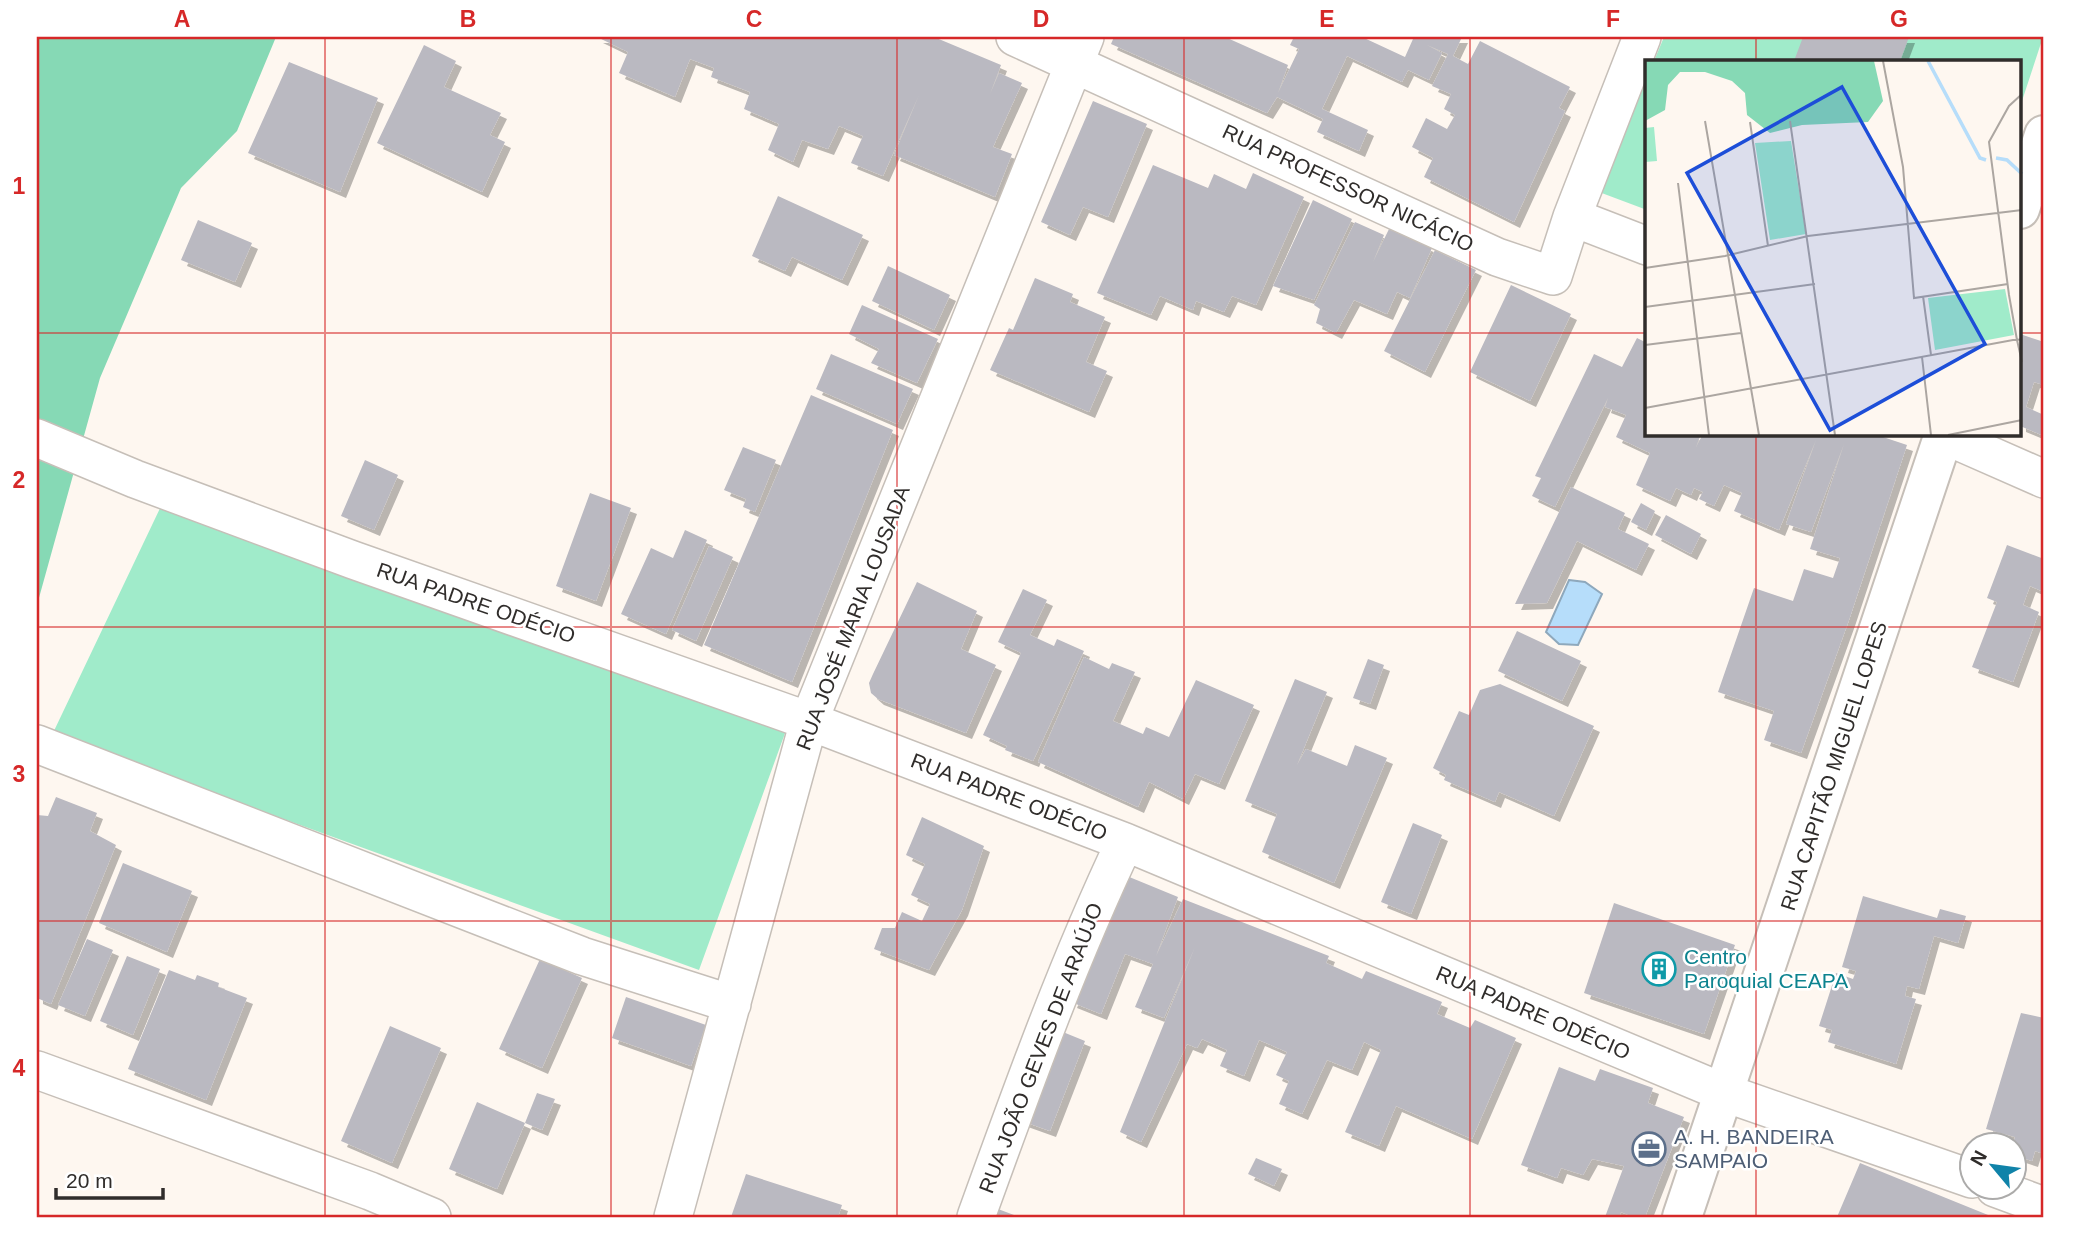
<svg xmlns="http://www.w3.org/2000/svg" width="2081" height="1254" font-family="Helvetica,sans-serif">
<defs>
<filter id="shadow"><feDropShadow dx="6" dy="6" stdDeviation="0" flood-color="#0004"/></filter>
</defs>
<rect width="100%" height="100%" fill="#fef7f0"/>
<!-- green -->
<path fill="#a0ebca" d="M1664,37H2043L2020,107V61H1654Z
M1647,77V210L1599,192Z
M163,502L788,725L699,970L52,735Z"/>
<!-- forest -->
<path fill="#86d9b5" d="M37,37H276L237,131L181,188L100,378L37,605Z"/>
<!-- water -->
<path fill="#b6ddfa" stroke="#8ea8bc" stroke-width="2" d="M1569,580L1585,582L1602,594L1578,645L1559,644L1546,632Z"/>
<!-- building -->
<path fill="#bab9c1" filter="url(#shadow)" d="M597,37H934L1001,65L990,94L999,73L1022,83L993,147L1012,154L995,197L894,155L919,95L883,176L851,163L863,136L839,126L828,149L802,140L793,162L768,150L779,124L744,109L750,92L711,77L714,68L690,59L675,97L619,73L628,52Z
M1114,37H1225L1288,65L1278,93L1299,49L1290,45L1294,37H1362L1405,57L1413,39L1409,37H1462L1453,56L1468,64L1480,41L1570,87L1559,108L1565,111L1514,222L1424,177L1433,158L1412,147L1426,118L1447,129L1455,115L1444,109L1451,94L1432,86L1448,54L1427,45L1442,53L1429,80L1408,70L1402,82L1347,56L1322,109L1368,130L1359,151L1317,132L1323,119L1277,97L1267,113L1111,44Z
M1803,37H1909L1900,61H1794Z
M424,45L456,61L444,87L501,113L490,135L505,142L482,192L377,143Z
M289,62L378,98L340,192L248,153Z
M1093,101L1147,124L1108,217L1083,207L1070,235L1041,222Z
M1153,165L1208,188L1214,174L1246,189L1253,173L1304,197L1256,305L1232,296L1224,312L1196,301L1193,310L1160,296L1151,315L1097,293Z
M778,196L863,235L842,280L792,257L785,271L752,256Z
M1313,200L1352,219L1314,300L1273,286Z
M198,220L252,243L235,282L181,260Z
M1355,222L1384,235L1373,262L1389,229L1432,248L1410,298L1397,292L1387,314L1354,300L1336,333L1316,323L1320,309L1314,305Z
M1435,250L1476,270L1425,372L1384,351Z
M888,266L950,295L934,330L872,301Z
M1035,278L1073,294L1070,302L1105,317L1086,362L1107,371L1089,412L990,370L1009,328L1013,330Z
M1511,285L1571,314L1530,401L1470,372Z
M862,305L938,339L917,383L871,363L879,349L849,334Z
M2020,334L2044,342V385L2034,382L2026,407L2044,415V436L2020,426Z
M1637,338L1647,343V434H1701L1696,447L1703,434H1874L1907,445L1849,620L1801,753L1764,740L1774,711L1718,692L1754,588L1793,601L1804,569L1833,578L1840,558L1810,549L1844,444L1811,532L1786,524L1816,440L1779,530L1734,511L1742,493L1724,485L1714,506L1699,499L1703,492L1694,488L1691,495L1676,488L1670,501L1636,485L1650,453L1616,437L1626,415L1605,407L1608,398L1555,507L1532,496L1541,478L1535,476L1594,354L1622,367Z
M831,354L913,389L897,424L816,389Z
M811,395L893,430L792,682L704,645Z
M743,447L776,460L755,512L743,507L746,499L724,490Z
M365,460L398,475L374,530L341,516Z
M1571,487L1625,513L1618,529L1649,544L1636,570L1577,541L1547,603L1515,604Z
M590,493L631,508L596,601L556,586Z
M1641,503L1655,511L1646,530L1631,522Z
M1666,515L1701,534L1691,554L1655,535Z
M685,530L707,540L666,634L621,614L651,548L673,558Z
M2007,545L2044,559V592L2030,586L2023,605L2039,612L2013,682L1972,667L1997,602L1987,598Z
M709,546L733,557L696,641L672,630Z
M917,582L977,611L961,649L996,665L966,733L878,699L871,693L869,683L873,674Z
M1023,589L1047,600L1030,635L1054,646L1057,639L1084,651L1033,761L1005,750L1007,746L983,735L1021,653L998,642Z
M1517,631L1581,661L1562,701L1498,671Z
M1084,657L1109,669L1112,663L1135,672L1113,721L1143,734L1146,727L1169,737L1196,680L1254,705L1219,784L1195,774L1183,799L1149,782L1138,807L1038,762Z
M1368,659L1384,665L1370,704L1353,698Z
M1295,679L1327,692L1297,765L1306,749L1347,766L1355,745L1387,758L1334,883L1262,852L1277,814L1245,801Z
M1500,684L1594,726L1554,816L1499,792L1495,802L1444,780L1446,775L1433,768L1459,711L1469,715L1480,690Z
M56,797L97,813L90,831L116,845L51,1004L37,998V815L48,816Z
M922,817L984,846L962,910L929,970L874,949L882,928H895L902,912L922,921L930,904L911,895L925,864L906,855Z
M1413,823L1442,835L1411,914L1381,902Z
M123,863L192,891L167,952L99,923Z
M1122,874L1178,897L1156,956L1183,899L1329,956L1326,963L1362,979L1366,971L1442,1002L1437,1014L1470,1028L1475,1020L1516,1038L1472,1139L1396,1106L1379,1146L1345,1132L1381,1050L1364,1042L1352,1070L1327,1060L1302,1114L1279,1104L1289,1081L1276,1075L1287,1052L1259,1040L1244,1076L1220,1066L1227,1050L1202,1039L1197,1048L1187,1044L1141,1142L1120,1132L1195,947L1164,1018L1135,1007L1153,964L1125,954L1101,1014L1071,1002Z
M1863,896L1937,918L1940,909L1966,916L1958,943L1934,936L1919,989L1907,986L1905,996L1916,999L1896,1064L1828,1042L1832,1030L1819,1026L1836,973L1853,979L1856,971L1842,967Z
M1614,903L1735,945L1704,1034L1584,993Z
M87,939L113,950L85,1016L58,1005Z
M127,956L160,969L133,1035L100,1021Z
M540,959L582,978L542,1068L499,1049Z
M169,970L195,980L197,975L219,983L218,987L247,998L206,1100L128,1069Z
M626,997L706,1025L691,1066L612,1038Z
M2021,1013L2044,1018L2041,1043L2044,1044V1154L2035,1151L2032,1161L2014,1155L2013,1146L2015,1137L1986,1129Z
M390,1026L441,1048L392,1163L341,1141Z
M1058,1030L1085,1041L1050,1131L1022,1121Z
M1559,1067L1595,1081L1600,1069L1653,1088L1648,1103L1684,1117L1645,1217H1633L1621,1212L1619,1217H1605L1624,1166L1592,1159L1583,1175L1561,1168L1557,1178L1521,1165Z
M537,1093L555,1099L542,1130L525,1123Z
M477,1102L525,1123L497,1189L449,1169Z
M1256,1158L1282,1169L1274,1186L1248,1174Z
M1860,1163L1946,1198L1993,1217H1837Z
M746,1174L842,1205L838,1217H731Z
M998,1209L1019,1217H994Z"/>
<g fill="none" stroke-linecap="round" stroke-linejoin="round">
<defs>
<path id="minor" d="M1015,37L1497,257L1553,276L1572,217L1642,37
M1572,217L1647,246
M1944,435L2044,479
M37,438L135,479L353,560L809,721L1125,842L1725,1093L1972,1179
M37,744L582,956L732,1004
M37,1070L370,1191L432,1217
M1995,1188L2044,1206
M673,1217L809,721L1085,37
M976,1217C1022,1090 1067,964 1125,842"/>
<path id="major" d="M2020,209L2044,135
M1682,1217L1944,434"/>
</defs>
<!-- minor casing -->
<use href="#minor" stroke="#c6bfb8" stroke-width="40"/>
<!-- major casing -->
<use href="#major" stroke="#c6bfb8" stroke-width="42"/>
<!-- minor -->
<use href="#minor" stroke="#fff" stroke-width="37"/>
<!-- major -->
<use href="#major" stroke="#fff" stroke-width="38"/>
</g>
<!-- grid -->
<path fill="none" stroke="#d62828" stroke-width="2" stroke-opacity="0.55" d="M325,37V1217M611,37V1217M897,37V1217M1184,37V1217M1470,37V1217M1756,37V61M37,333H1647M2020,333H2044M1756,434V1217M37,627H2044M37,921H2044"/>
<!-- icons -->
<defs>
<symbol id="building-ring" viewBox="-11 -11 22 22"><circle r="9.5" fill="#fff" stroke="#0f9aa8" stroke-width="1.5"/><path d="M-4-6H4V6H1V3H-1V6H-4ZM-2.5-4.3h1.7v1.8h-1.7ZM.8-4.3h1.7v1.8H.8ZM-2.5-1h1.7V.8h-1.7ZM.8-1h1.7V.8H.8Z" fill="#0f9aa8"/></symbol>
<symbol id="office-ring" viewBox="-11 -11 22 22"><circle r="9.5" fill="#fff" stroke="#5c6f8a" stroke-width="1.5"/><path d="M-6-3h4V-5.5h4V-3h4V5H-6ZM-1-4.5V-3h2v-1.5ZM-6 0V1H6V0Z" fill="#5c6f8a"/></symbol>
</defs>
<g fill-rule="evenodd">
<use href="#building-ring" x="1640" y="950" width="38" height="38"/>
<use href="#office-ring" x="1630" y="1130" width="38" height="38"/>
</g>
<g text-anchor="middle" stroke-width="5" stroke-linejoin="round" paint-order="stroke">
<!-- street labels -->
<g font-size="21" fill="#302d2b" stroke="#fff">
<text transform="translate(1348 188) rotate(25)" y="7">RUA PROFESSOR NICÁCIO</text>
<text transform="translate(476 603) rotate(19)" y="7">RUA PADRE ODÉCIO</text>
<text transform="translate(853 618) rotate(-69)" y="7">RUA JOSÉ MARIA LOUSADA</text>
<text transform="translate(1834 766) rotate(-72)" y="7">RUA CAPITÃO MIGUEL LOPES</text>
<text transform="translate(1009 797) rotate(21)" y="7">RUA PADRE ODÉCIO</text>
<text transform="translate(1533 1013) rotate(23)" y="7">RUA PADRE ODÉCIO</text>
<text transform="translate(1041 1048) rotate(-69)" y="7">RUA JOÃO GEVES DE ARAÚJO</text>
</g>
<!-- culture labels -->
<g font-size="21" fill="#0d838f" stroke="#fff" text-anchor="start">
<text x="1684" y="964">Centro<tspan x="1684" dy="24">Paroquial CEAPA</tspan></text>
</g>
<!-- service labels -->
<g font-size="21" fill="#4e5e75" stroke="#fff" text-anchor="start">
<text x="1674" y="1144">A. H. BANDEIRA<tspan x="1674" dy="24">SAMPAIO</tspan></text>
</g>
</g>
<!-- overview -->
<g transform="translate(1645 60)">
<rect width="376" height="376" fill="#fef7f0"/>
<path d="M9,67L12,101L0,102V68ZM146,81L161,174L125,180L110,83ZM360,229L369,275L290,290L283,238Z" fill="#a0ebca"/>
<path d="M0,1H229L238,41L223,62L157,65L125,73L102,55L100,33L87,21L60,12H35L23,25L20,50L0,61Z" fill="#86d9b5"/>
<path fill="none" stroke="#b6ddfa" stroke-width="3.5" d="M283,1L335,98L341,100M351,98L362,100L377,114"/>
<path fill="none" stroke="#aca6a1" stroke-width="2" d="M238,1L258,107L269,238L363,224M377,34L364,46L344,82L364,235L372,280L377,279M60,61L114,375M145,61L190,375M105,62L123,186M33,123L64,375M0,208L80,196L163,176L377,150M278,236L286,295M0,247L170,224M0,285L96,273M277,297L286,375M0,348L368,280H372L377,302M303,375L377,360"/>
<path fill="#1d4ed8" fill-opacity="0.15" stroke="#1d4ed8" stroke-width="3.5" d="M197,27L340,284L185,370L42,113Z"/>
<rect width="376" height="376" fill="none" stroke="#302d2b" stroke-width="3.5"/>
</g>
<!-- border -->
<rect width="2081" height="1254" fill="none" stroke="#ffffff" stroke-width="77"/>
<!-- north arrow -->
<g transform="translate(1993 1166) rotate(299)"><circle r="33" fill="#ffffff" stroke="#acabaa" stroke-width="2"/>
<path d="M0-5L12 26L0 18L-12 26Z" fill="#1083a9"/>
<text y="-10" font-size="19" font-weight="bold" text-anchor="middle" fill="#302d2b">N</text>
</g>
<!-- scale -->
<path d="M56 1188v10h107v-10" fill="none" stroke="#302d2b" stroke-width="3.5"/>
<text x="66" y="1188" font-size="21" fill="#302d2b" stroke="#ffffff" stroke-width="5" paint-order="stroke">20 m</text>
<rect x="38" y="38" width="2004" height="1178" fill="none" stroke="#d62828" stroke-width="2.5"/>
<g font-size="23" text-anchor="middle" font-weight="bold" fill="#d62828">
<text x="182" y="27">A</text>
<text x="468" y="27">B</text>
<text x="754" y="27">C</text>
<text x="1041" y="27">D</text>
<text x="1327" y="27">E</text>
<text x="1613" y="27">F</text>
<text x="1899" y="27">G</text>
<text x="19" y="194">1</text>
<text x="19" y="488">2</text>
<text x="19" y="782">3</text>
<text x="19" y="1076">4</text>
</g>
</svg>
